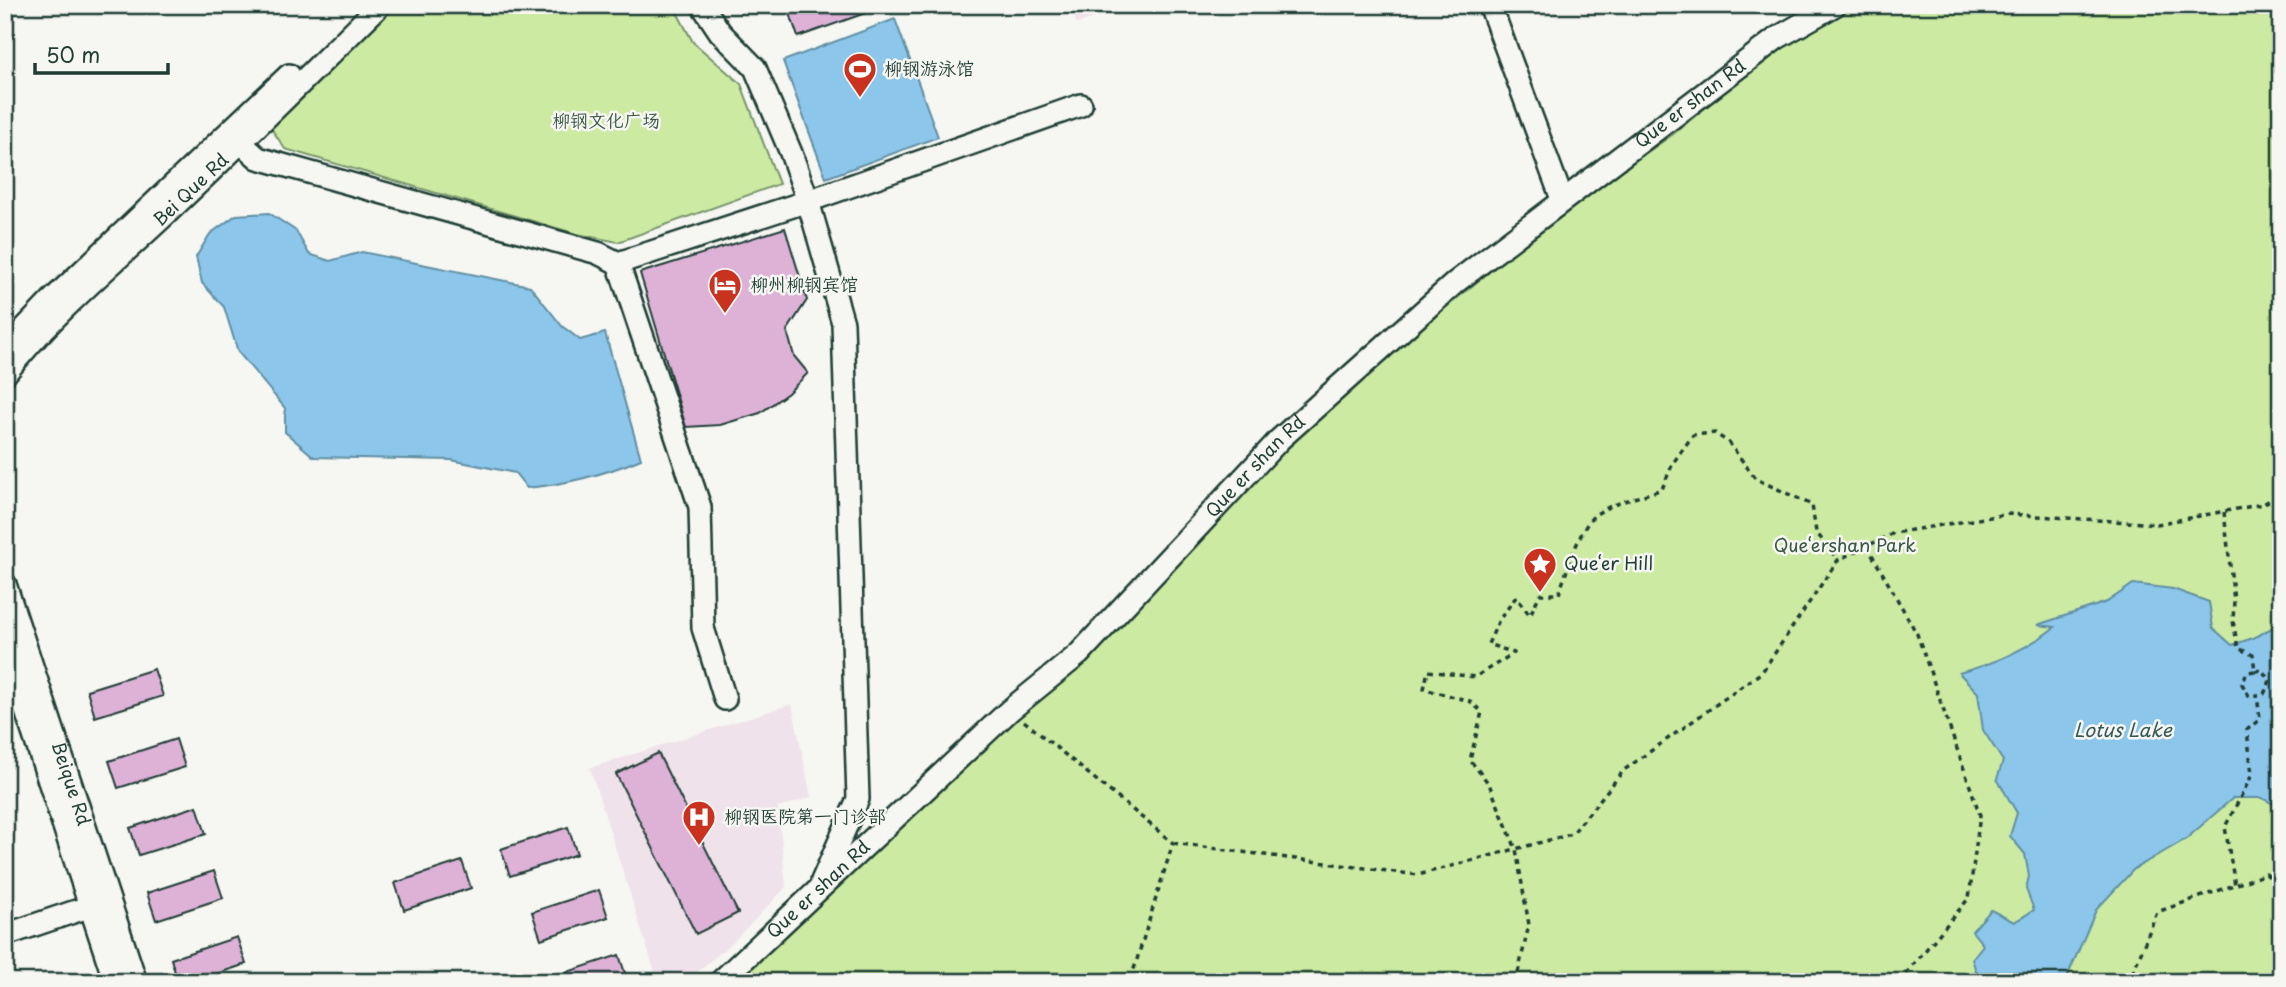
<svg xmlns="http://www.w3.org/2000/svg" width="2286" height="987" font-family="'Playpen Sans','LXGW WenKai TC',sans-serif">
<rect width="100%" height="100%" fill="#f6f6f2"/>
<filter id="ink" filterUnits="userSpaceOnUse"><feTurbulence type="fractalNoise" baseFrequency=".0143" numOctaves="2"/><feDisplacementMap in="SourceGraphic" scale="14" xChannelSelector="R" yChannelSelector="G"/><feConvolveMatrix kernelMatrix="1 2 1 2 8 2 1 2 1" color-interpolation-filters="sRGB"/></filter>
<g filter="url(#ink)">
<!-- built -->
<path fill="#efe2ea" d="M1070,5H1127L1077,24Z
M792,704L811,797L778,808L786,887L734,941L685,982H658L590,768Z"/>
<!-- green -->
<path fill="#cceaa1" stroke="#76946a" stroke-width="2" d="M396,5H673L693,42L741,84L779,184L618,242L577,234L285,149L269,125Z
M1852,5H2281V982H736L1284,442L1560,213L1672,135L1781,46Z"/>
<!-- water -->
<path fill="#8cc6eb" stroke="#608fa2" stroke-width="2" d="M895,19L938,137L826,178L783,61Z
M269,213L296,231L309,254L330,261L362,252L530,286L562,326L580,340L605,333L641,459C603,475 568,484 527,488L515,473L451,460L314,457L285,432V408L238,352L224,307L202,283L196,257L210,234L236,215Z
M2133,584L2173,589L2209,602L2213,628L2232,645L2253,638L2281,623V808L2262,798H2233L2186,839L2134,869L2096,910L2065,982H1965L1977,974L1972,959L1983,945L1972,931L1991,910L2014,922L2034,910L2026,889L2029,876L2025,854L2010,836L2017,813L1997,779L2003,761L1983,730L1978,693L1959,673C1995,663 2026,650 2055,627L2037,625L2107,602Z"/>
<!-- building -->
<path fill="#deb2d7" stroke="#1f3d34" stroke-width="2" d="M787,5H888L798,37Z
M785,228L807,300L787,331L794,356L808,373L788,393L760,413L720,425L686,427L640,273Z
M154,669L163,696L95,717L87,690Z
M176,739L185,767L118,788L109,761Z
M658,753L738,913L696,934L616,774Z
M197,806L206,834L139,855L130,828Z
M568,827L577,854L510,876L501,849Z
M462,861L471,888L404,910L395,883Z
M214,871L223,898L156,920L147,893Z
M599,890L608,917L541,939L532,912Z
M237,937L246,964L192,982H178L171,959Z
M619,955L628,982H554L552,977Z"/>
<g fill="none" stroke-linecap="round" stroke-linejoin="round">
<defs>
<g id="minor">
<path d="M702,5L720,32L755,68L791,153L808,201L843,323L858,799L822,881"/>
<path d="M1490,5L1562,199"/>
<path d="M230,133L258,158L598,253L618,263L808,201L1081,105"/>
<path d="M618,263L700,507L703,628L725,699"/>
<path d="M5,349L52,300L289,75"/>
<path id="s1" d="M5,374C52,314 112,265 167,213C239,145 309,75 380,5"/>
<path id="s2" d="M5,584L136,982"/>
<path d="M5,647L115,982"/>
<path d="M5,935L91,906"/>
<path id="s3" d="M720,982L1010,710L1079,654L1280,439L1456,282L1777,38L1835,5"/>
</g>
</defs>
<!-- minor casing -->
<use href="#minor" stroke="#1f3d34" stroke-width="26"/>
<!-- path -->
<path stroke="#1f3d34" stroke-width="3.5" stroke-dasharray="5 5" stroke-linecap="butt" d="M2224,512L2234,601L2233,621L2238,648L2253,655L2255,671L2247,672L2242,684L2249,696L2257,695L2260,719L2247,730L2252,775L2225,827L2235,885
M1867,546L1917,634L1980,815L1969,898L1899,982
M2255,671L2262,670L2270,681L2264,694L2257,695
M1024,721L1173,843L1130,982
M1173,843L1418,875L1572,834L1624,770L1762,672L1838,560L1894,533L2008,514L2157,524L2263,504L2281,494
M1520,982L1517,977L1529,925L1516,849L1489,784L1470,760L1482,712L1470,701L1424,689L1428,671L1475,677L1514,653L1488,644L1499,620L1516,597L1530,615L1540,594H1559C1565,576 1580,526 1595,515C1613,502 1641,497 1662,489L1673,463L1693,435L1715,433L1729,443L1756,479L1812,505L1816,532L1838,560
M2129,982L2157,912L2266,874L2281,888"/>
<!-- minor -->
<use href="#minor" stroke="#f6f6f2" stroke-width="21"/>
</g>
</g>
<!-- icons -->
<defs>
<symbol id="stadium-pin" viewBox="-11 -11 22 30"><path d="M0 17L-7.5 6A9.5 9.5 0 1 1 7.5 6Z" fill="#c8321e" stroke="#f6f6f2"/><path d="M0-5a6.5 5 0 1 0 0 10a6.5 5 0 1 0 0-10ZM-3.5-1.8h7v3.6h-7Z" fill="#fff"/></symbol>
<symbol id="hotel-pin" viewBox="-11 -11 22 30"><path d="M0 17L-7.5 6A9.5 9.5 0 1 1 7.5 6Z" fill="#c8321e" stroke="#f6f6f2"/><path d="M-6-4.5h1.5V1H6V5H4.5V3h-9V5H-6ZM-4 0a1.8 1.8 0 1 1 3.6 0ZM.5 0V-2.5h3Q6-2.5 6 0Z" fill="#fff"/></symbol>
<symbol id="sight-pin" viewBox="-11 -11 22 30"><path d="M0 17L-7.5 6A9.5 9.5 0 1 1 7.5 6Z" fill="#c8321e" stroke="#f6f6f2"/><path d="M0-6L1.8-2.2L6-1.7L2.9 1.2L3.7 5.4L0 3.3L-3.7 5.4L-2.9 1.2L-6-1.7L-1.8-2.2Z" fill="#fff"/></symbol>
<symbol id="hospital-pin" viewBox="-11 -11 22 30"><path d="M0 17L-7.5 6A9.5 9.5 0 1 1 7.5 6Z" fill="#c8321e" stroke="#f6f6f2"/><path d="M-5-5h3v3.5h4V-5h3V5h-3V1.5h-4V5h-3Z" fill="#fff"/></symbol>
</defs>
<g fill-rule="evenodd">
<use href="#stadium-pin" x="841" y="50" width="38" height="52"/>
<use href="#hotel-pin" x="706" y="266" width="38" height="52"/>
<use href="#sight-pin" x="1521" y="545" width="38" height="52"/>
<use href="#hospital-pin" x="680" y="798" width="38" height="52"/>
</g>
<g text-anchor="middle" stroke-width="5" stroke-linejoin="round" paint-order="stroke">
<!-- poi labels -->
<g font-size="18" fill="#1f3d34" stroke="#f6f6f2" text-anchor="start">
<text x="884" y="75">柳钢游泳馆</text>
<text x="750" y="291">柳州柳钢宾馆</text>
<text x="1564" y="570">Que‘er Hill</text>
<text x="724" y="823">柳钢医院第一门诊部</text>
</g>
<!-- street labels -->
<g font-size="18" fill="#1f3d34" stroke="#f6f6f2">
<text dy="6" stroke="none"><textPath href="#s3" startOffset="1311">Que er shan Rd</textPath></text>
<text dy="6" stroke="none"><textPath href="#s1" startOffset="262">Bei Que Rd</textPath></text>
<text dy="6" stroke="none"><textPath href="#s3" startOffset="744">Que er shan Rd</textPath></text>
<text dy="6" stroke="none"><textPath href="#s2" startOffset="210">Beique Rd</textPath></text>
<text dy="6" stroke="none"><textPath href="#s3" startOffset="135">Que er shan Rd</textPath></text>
</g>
<!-- park labels -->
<g font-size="18" fill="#395744" stroke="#f6f6f2">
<text x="606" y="127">柳钢文化广场</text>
<text x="1845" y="552">Que‘ershan Park</text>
</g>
<!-- water labels -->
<g font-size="19" font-style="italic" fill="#355859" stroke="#f6f6f2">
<text x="2123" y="737">Lotus Lake</text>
</g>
</g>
<!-- margin -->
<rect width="2286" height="987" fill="none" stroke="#f6f6f2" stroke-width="28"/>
<rect x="14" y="14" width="2258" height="959" fill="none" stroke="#1f3d34" stroke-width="2.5" filter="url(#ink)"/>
<!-- scale -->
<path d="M35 63v10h133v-10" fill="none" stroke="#1f3d34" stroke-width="3.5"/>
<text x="46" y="63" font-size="21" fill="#1f3d34" stroke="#f6f6f2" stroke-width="5" paint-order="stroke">50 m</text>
</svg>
